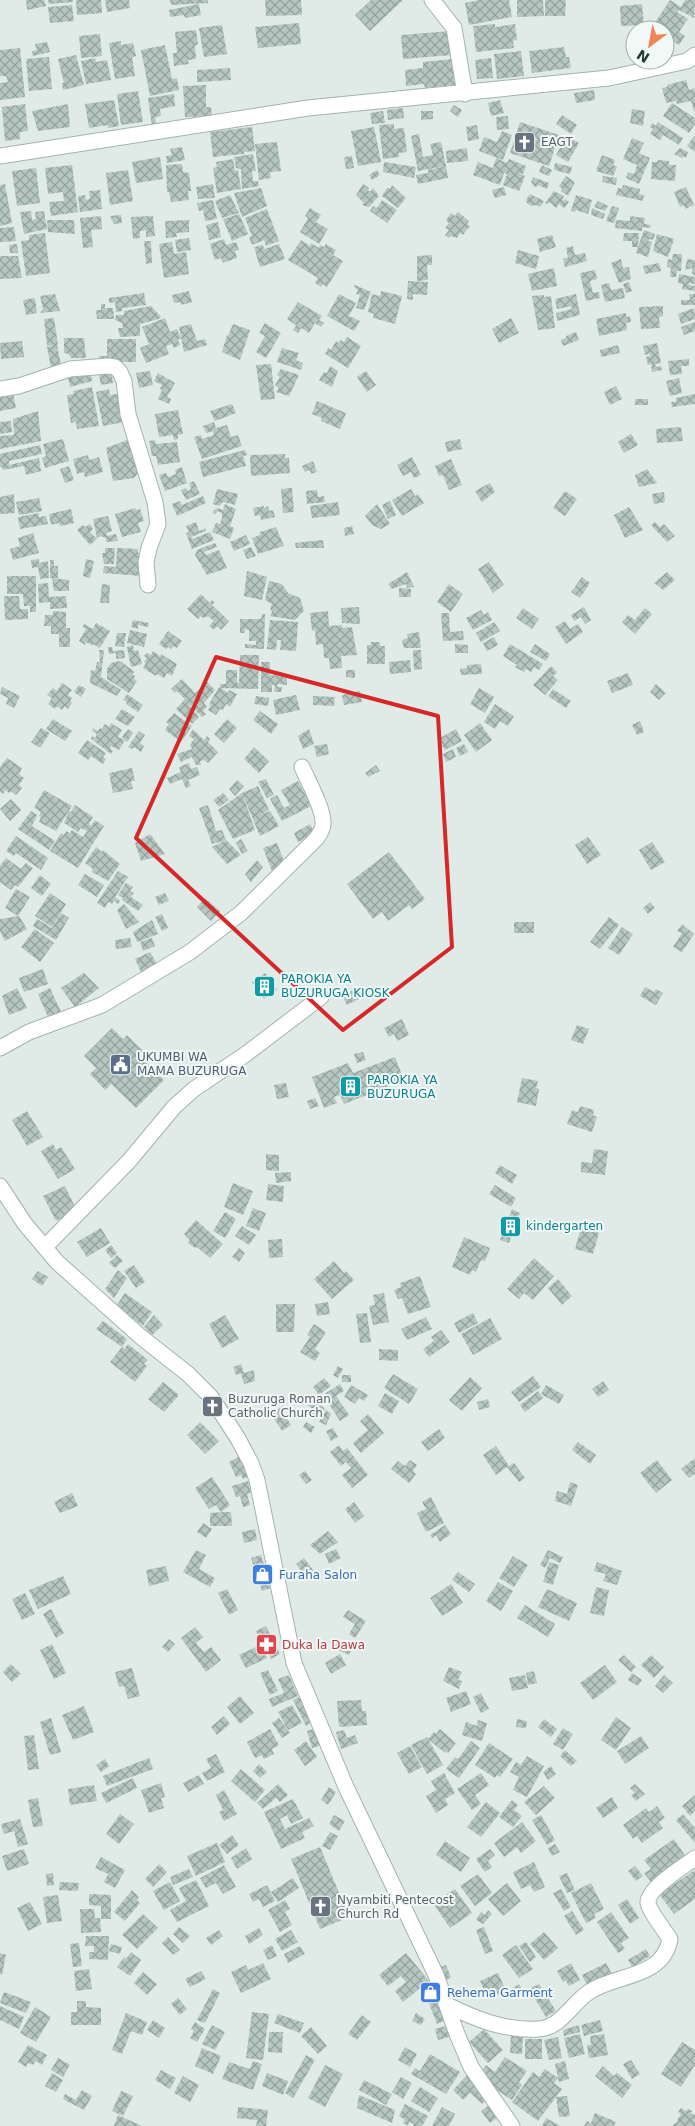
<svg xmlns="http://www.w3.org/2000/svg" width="695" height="2126" font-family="'DejaVu Sans',sans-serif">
<defs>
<pattern id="building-cross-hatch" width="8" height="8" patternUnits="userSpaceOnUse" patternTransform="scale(1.25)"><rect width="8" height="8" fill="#b6c6c0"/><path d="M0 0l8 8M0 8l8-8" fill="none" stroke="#94a29d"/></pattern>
</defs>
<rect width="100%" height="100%" fill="#e0ebe7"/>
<!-- building -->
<path fill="url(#building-cross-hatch)" d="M26,0H44L46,6L27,10Z
M48,0H73V2L49,4Z
M76,0H101L102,13L77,15Z
M105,0H129L130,8L107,12Z
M170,0H208V3L171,5Z
M265,0H301L302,15L266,16Z
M371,0H403L370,31L355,15Z
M479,0H509L512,17L469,25L465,3Z
M517,0H543L544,16L517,17Z
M545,0H566L565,16H545Z
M670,0L681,7L685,0H695L694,18L679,10L677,12L688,19L679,32L685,36L679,45L665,36V30H656L652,27Z
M199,4L201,15L185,18L184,15L170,17L169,10Z
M642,4L644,25L621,26L620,6Z
M72,5L74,21L50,23L48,7Z
M299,23L301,44L258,48L255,27Z
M495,24V27L515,24L517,40L513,41L514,48L476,52L473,26Z
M222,25L227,54L204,57L199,28Z
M196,30L198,45H195L196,59L188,60L189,64L174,66L173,53H177L175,32Z
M450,31L452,55L403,59L401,35Z
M100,34L102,56L81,58L79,36Z
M121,41V45L133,43L136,56L132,57L135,76L115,79L109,43Z
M47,42L50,52L33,56L32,51L37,50L35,44Z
M165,45L172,79L177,78L179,90L150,96L141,50Z
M564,47L566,57H569L571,68L532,73L529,51Z
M20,48L25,97L0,100V83L8,82L6,76H0V50Z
M521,51L524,76L497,79L494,54Z
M76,55L84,85L63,90L62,83H64L58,59Z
M49,57L52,89L29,91L26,59Z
M95,58L96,62L107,60L111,80L86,84L81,61Z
M491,58L493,78L477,79L475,60Z
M453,59L456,85L425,88L424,84L406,86L405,70L423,68V62Z
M230,68L231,80L197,82V70Z
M686,80L689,90L695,88V114L691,101L677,104L676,101L666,103L662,88L667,87V85Z
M206,85V107H211L212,116L185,117L183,86Z
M594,90L595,100L576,103L574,93Z
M138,91L143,122L121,125L117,94Z
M174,94L175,106L160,109L161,116L155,117L157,126H152L148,98Z
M114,100L119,126L108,128V125L89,128L85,104Z
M500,100L504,113L491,116L488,103Z
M672,103L695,118V124L689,133L663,116Z
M25,104L28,131L20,132V139L5,141L2,107Z
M68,104L70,127L38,131L32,111Z
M454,105L462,110L458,117L450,111Z
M403,108L404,118L388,120L387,110Z
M632,109L645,111L643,126L630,123Z
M383,111L385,123L372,124L370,113Z
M421,111H433V119L421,120Z
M562,115L577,125L571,134L556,124Z
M508,116L509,129L497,130L496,117Z
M520,122L559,135L549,166L510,153Z
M658,122L683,138L679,145L663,135L660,140L650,134L653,129L650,127L652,123L656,126Z
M394,124V129L404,128L407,152L399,153V157L383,159L379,125Z
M477,125L479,139L468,141L466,127Z
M252,127L255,151L244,152V154L213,157L210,132Z
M374,127L381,162L358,166L351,131Z
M502,131L512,135L503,160L479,151L484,137L497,142Z
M419,134L423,157L433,155L430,144L441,142L446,166L418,171L411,136Z
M695,135V152L687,146Z
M567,136L579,143L568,162L556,155Z
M632,138L644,143L639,153L650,158L639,184L626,178L628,172L634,174L637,165L623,159Z
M277,142L281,171L270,172L271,178L259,180L255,144Z
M182,147L185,160L167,163L166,156L172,155L170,149Z
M467,148L468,161L447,163L446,151Z
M680,148L688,152L686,158L683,156L682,158L674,154Z
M253,154L256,171H252L253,181H258L259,186L242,189L241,169L236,168L234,157Z
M602,155L615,160L613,165L617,167L613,176L596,171Z
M352,156L354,168L346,169L344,157Z
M160,157L163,179L136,183L132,162Z
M496,158L507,163L509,159L526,166L523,174L517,172L525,176L519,191L503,185L507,174L504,173L500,185L473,175L478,162L493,168Z
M233,159L235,171L238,170L241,189L217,193L213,168L217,167L216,162Z
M658,160L669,161V165H676L675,181L651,179L652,162H657Z
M384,162L416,167L414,178L383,172Z
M555,163L572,167L570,174L554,170Z
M182,164L183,172L189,173L191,191H188L189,200L171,202L169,192H167L166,165Z
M72,165L78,212L51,216L49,202L64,201L63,192L48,194L45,168Z
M542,165L552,170L549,176L539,172Z
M446,166L448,178L418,184L416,175L428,173V170Z
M36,168L40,203L17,206L12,171Z
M128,170L133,201L110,205L106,173Z
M377,170L380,175L372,180L369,175Z
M566,176L575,182L568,196L561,191L562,189L559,186Z
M603,176L617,178L616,185L602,182Z
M533,177L549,183L547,189L538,185L536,187L534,186L531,182Z
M5,184L12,223L0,226V185Z
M213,184L215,198L198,199L196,187Z
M363,184L369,188L368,190L370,192L373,188L379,196L369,207L362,205L364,203L356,195Z
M392,185L406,198L398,208L382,196L387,188L390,189Z
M623,185L640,189L639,194L644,195L643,201L616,195L618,188L622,189Z
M504,187L506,195L495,198L492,190Z
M686,187L694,205L685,209L684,205L680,207L674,192Z
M261,188L267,206L242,217L234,193Z
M100,190L102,209L80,212L78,196L85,195L86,200L90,199L89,191Z
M554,191L564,196L562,200L564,201L565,199L569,202L564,208L559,204L556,208L549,202L547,204L545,203Z
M530,194L544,201L540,207L536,205L531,206L527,203L526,200Z
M230,195L239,213L222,218L215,201Z
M576,195L592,200L588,214L576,210L575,212L571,211Z
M213,200L217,219L205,221L203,210L199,211L197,203Z
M382,200L397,210L387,223L370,211L373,206L377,208Z
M598,201L608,206L605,211L594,207Z
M612,206L619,208L614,223L606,221Z
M310,208L321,215L316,222L328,229L319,244L300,232L308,218L305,216Z
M592,208L605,214L603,219L591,215Z
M267,209L279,241L266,246L264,240L252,245L249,237L252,236L245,218Z
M31,211L32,220L36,219L35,212L44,211L47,229L24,234L20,212Z
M458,212L469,221L467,224L470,226L463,235L460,233L457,238L451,236L449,238L445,235L449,230L445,228L449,223L446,220L451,213L455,216Z
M239,214L248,234L232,241L223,219Z
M121,215L122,223L114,224L110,216Z
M101,216L102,229L91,230L93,247L83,248L80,218Z
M153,216L155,236L146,237V230L140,231V238L133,239L131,217Z
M630,216L645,218L644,224L651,225L650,228L642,227V231L615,228L616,220L630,221Z
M47,220H74L75,234L48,232Z
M189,220V232L176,233L177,237L166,238L165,221Z
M218,222L221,237L209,240L206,225Z
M14,227L16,241L0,242V228Z
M644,230L655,234L653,240L649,239L648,241L652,242L648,257L636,253Z
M45,233L50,273L26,276L21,241L29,240V235Z
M624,233H639L638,247H632V241H623Z
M657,234L674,239L668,257L653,251Z
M552,235L556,247L540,252L537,239Z
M189,238L191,250L177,252L175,240Z
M224,239L226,245L236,242L239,250L235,251L237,258L223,263L221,258L215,260L210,244Z
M301,240L310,246L311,243L319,248L320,245L324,247L326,244L336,250L333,255L343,261L327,287L323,284L321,287L315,283L318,278L288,260Z
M144,241H151L152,263L146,264Z
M172,242L174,254L186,252L189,274L164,278L159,244Z
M17,244L18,253H10L9,245Z
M279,244L285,259L260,267L254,247L263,245L264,249Z
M573,246L575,255L585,253L587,261L565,267L563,258H568L566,248Z
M518,250L539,256L536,269L515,263Z
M673,254H682L681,271H677L676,277H670L671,268L667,267L668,259L672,260Z
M432,255V265H427L428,280L417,281V256Z
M0,256H18L22,278L0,279Z
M621,259L623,268L629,267L631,279L619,283L611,263Z
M687,259L695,260V275L692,274V268L685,270Z
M659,263L661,271L645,274L643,266Z
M554,268L557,286L532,291L528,274Z
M595,270L597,279L590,281L593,293L599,292L600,298L586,301L580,273Z
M679,274L695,277V284L689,283V285L695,286V291L682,289L683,284L678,283Z
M408,281L428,282L427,295L413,294V300L407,299Z
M629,282L632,291L626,293L623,284Z
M609,283L611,290L623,288L625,298L605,302L601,285Z
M355,285L371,292L364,310L356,308L360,295L356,294L358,290L354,287Z
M189,291L192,302L181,305L180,302L174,303L172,295Z
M381,291L402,296L395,324L373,318L374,314L368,312L372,294L380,296Z
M144,293L146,305L122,308V311L116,312L115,302L109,303V298Z
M55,294L60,311L40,313L43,309L40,296Z
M339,294L356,303L349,316L360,321L354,331L327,316Z
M576,294L580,315L557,321L556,313L572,309L571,306L557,309L555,299Z
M689,294H695V305H681V300H690Z
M544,295V297L551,296L555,328L538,330L532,296Z
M35,298L37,313L26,315L23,300Z
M298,302L322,316L319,320L324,323L321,327L315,323L309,333L301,328L298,333L293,330L296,325L287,319Z
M101,304H105V308H113L114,319H97L96,310H101Z
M151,306L161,317L159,319L140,324V336L120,337L118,328H123L122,323L115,320L116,315H124V311Z
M663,306V316L659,317L660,328L641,329L639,307Z
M694,308L695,319L681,324L678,314Z
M626,313V317L630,316L631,322L626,323L627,330L599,336L596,319Z
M54,318L58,345L47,346L44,319Z
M165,318L170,332L177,329L181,338L178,340L180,345L174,348L172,344L166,346L169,354L146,363L140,348L149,344L142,327Z
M511,318L519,333L499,343L492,329Z
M695,322V331L684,335L681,327Z
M265,323L281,333L266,358L256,352L265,336L259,333Z
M191,324L197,341L205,339L207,345L184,352L179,327Z
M233,324L250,330L240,360L222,352L227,335L228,336Z
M576,332L579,340L563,346L561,340L566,338V336Z
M347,337L361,346L348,368L325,354L328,348L331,350L336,341L339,343L340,340L344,342Z
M64,338H84L86,358H71L69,354L64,353Z
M107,339H136V362H99V356H107Z
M22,341L24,357L1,359L0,343Z
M657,343L661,363L655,364L656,367L661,366L662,370L652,372L651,364L648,365L646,357L650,356V354L645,355L643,346Z
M57,345L61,365L51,368L47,347Z
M618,345L620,353L601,357L600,350Z
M282,348L299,353L296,360L303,363L301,370L277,362Z
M689,359V366H681L682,374L670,375L668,361Z
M271,364L275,399L261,400L256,365Z
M330,366L338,371L332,387L319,380L324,372L327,373Z
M281,369L299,375L289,396L276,392L279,388L275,385L280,377L277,375Z
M150,371L153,385L139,388L136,373Z
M366,371L376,385L367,392L357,377Z
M113,372L114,375L112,376L113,383L101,385L99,375Z
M158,373L175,383L167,397L171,399L169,404L158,399L162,390L160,389L162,385L154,381Z
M91,374L92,381L70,387L68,377Z
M679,378L682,393L670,396L666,381Z
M616,386L622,399L610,405L604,392Z
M92,387L99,426L77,429L76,422L71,423L67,395L74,394L73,391Z
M109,389L110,395L118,394L124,422L103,426L96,392Z
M13,393L16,408L0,411V394Z
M695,394V404L672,407L671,402H676V398Z
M635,399H648V405H635Z
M317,401L346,413L340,429L321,421L322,418L312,414Z
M232,404L236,413L215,421L210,411Z
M178,410L183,434L178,435V439L174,440L173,435L159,437L155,414Z
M38,411L41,441L0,449V436L14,435L13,419Z
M11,421L12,432L0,434V422Z
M214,422L216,428L227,425L231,437L238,435L242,446L202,459L194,437L201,435L202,439L214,435L213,431L206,433L203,426Z
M681,427L683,441L657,443L656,429Z
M631,434L638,445L624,453L618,442Z
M63,439L69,461L45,468L42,458L46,456L43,444Z
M130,439L139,472L134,478L113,481L106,448Z
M460,439L462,449L447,452L445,442Z
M155,440L156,444L177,442L180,462L158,465L156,456H152L149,441Z
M40,445L42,454L9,461V465L39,458L41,471L26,475L24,466L3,470L2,467H0V454Z
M245,450L247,455L243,456L246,466L203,477L199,462Z
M285,454V458H289L290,473L251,476L250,455Z
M88,455L89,460L99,457L103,472L85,477L84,472L77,474L73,459Z
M412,457L421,475L414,478L411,472L403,476L397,465Z
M451,459L462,485L449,490L443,475L439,476L435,466Z
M313,461L317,472L311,474L310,470L305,472L302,466Z
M69,466L74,480L65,483L60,469Z
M182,467L187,483L165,491L159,475L166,473L168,477L176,474L175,470Z
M647,469L657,483L639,487L635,475Z
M194,481L200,494L186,500L181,490L186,488L188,491L191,489L189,483Z
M490,483L495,492L482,502L475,491Z
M292,488L294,512L283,513L281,489Z
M217,489L238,494L235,505L223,502L219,506L213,504Z
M411,489L415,496L418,494L424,503L402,516L392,500Z
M317,490L318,497L324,496L325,502L307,504L306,491Z
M565,491L577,499L565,516L553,508Z
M664,492L665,502L654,504L652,494Z
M14,494L15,513L0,514V497Z
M203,496L206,503L177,516L172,504L180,501L182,505Z
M39,498L42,511L19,515L16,502Z
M390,501L396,515L388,519L382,505Z
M338,502L340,515L312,518L310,506Z
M225,504L236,509L230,526L234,528L230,539L212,532L216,523L220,524L222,518V513L217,511L216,514L213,513L214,509L216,510L217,508L223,510Z
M377,504L390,524L381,529L372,525L365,516Z
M264,506V508L268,506L269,511L273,510L275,517L261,520L260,515L255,516L253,508Z
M629,507L643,530L625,538L614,515Z
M135,508L136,510L140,509L144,521L138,523L141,532L122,537L115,514Z
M71,509L74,523L60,526L59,523L51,525L49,514Z
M39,513V517L46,516L48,524L20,529L18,517Z
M108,516L112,531L106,533L107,536L116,534L118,541L106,542V538L101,536L97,538L93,519Z
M196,522L199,531L206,528V531L191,537L192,539L210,532L214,540L192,549L186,533L189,532L186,526Z
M655,522L660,527L664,524L675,536L667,542L651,525Z
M90,524L93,529L90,532L97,539L90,545L77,530L83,525L85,527Z
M352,526L354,534L345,536L344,528Z
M276,527L284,546L258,554L252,538L260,535V532Z
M33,533L39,553L13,560L10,549L20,546L18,538Z
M246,535L250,544L234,551L230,542Z
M323,540L324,548H296L295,543Z
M215,543L217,547L204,552L206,555L219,550L227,568L207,575L195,555L197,550Z
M251,547L256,556L247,559L243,550Z
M105,548H115L114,564H104L102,553H105Z
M117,548L138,549V553H140L141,576L103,573L104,566L116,567Z
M39,559V563L48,561L49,578L40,579L38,567L32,568L31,560Z
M86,559L94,561L90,578L83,576Z
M50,560H54V566H58V578H50Z
M489,562L504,585L493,593L478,569Z
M247,571L267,577L262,600L244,596Z
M407,572L414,587L407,588L406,584L392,589L388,584Z
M667,572L675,580L663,590L654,583Z
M7,576H36V612H30V606H24L23,594H7Z
M582,577L590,583L580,598L571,592Z
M52,578L69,580V591H54Z
M269,581L282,584L288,593L300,598L304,611L295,620L270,616L272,612L270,608L272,604L265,600Z
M48,583L49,597L66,596L67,608L50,609V602L39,603L38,584Z
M102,584L110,585L109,603H100Z
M449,584L463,594L451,612L437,602Z
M399,588L411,589V597H399Z
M201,594L210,603L212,600L215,602L212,605L229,621L221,630L217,626L214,630L209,626L214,621L208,616L203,618L201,616L198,619L187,609Z
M4,596H19L20,609H28V619L5,620Z
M359,607L360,624L342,623L341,608Z
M584,607L591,620L585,624L581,617L574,621L571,615Z
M523,608L539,619L532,629L516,618Z
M645,608L652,614L635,634L622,622L628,615L635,620Z
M481,610L484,615L488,612L492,620L473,630L466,618Z
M53,611L66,612V628H70V647H59V634H51V626H44L45,615H53Z
M328,611L329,626L342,625V628L352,627L357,655L341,656L342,668L330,669L329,658H324L323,644L316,645L315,630L312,631L310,613Z
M441,613H449L450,632L463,631L464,640L443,641Z
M262,614H265L264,649L245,648V644L256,645V641H249V630L245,629V633H240V619H261Z
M133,620L149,623L148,627L138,625V629L131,627Z
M270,620L298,622L296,651L280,650L281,640H277L276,650L267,649Z
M565,621L570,629L578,624L583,632L566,644L555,627Z
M494,622L500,631L481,642L476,633Z
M96,623L110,631L100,648L93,644V646L86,642L85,645L79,641L86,629L83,627L84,624L93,629Z
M130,630L147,634L144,647L127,643Z
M168,631L182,641L177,648L173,646L171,649L168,647L166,649L159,644Z
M419,632L421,648H404L402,640L408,638L407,634Z
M117,633H126L124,647L115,646Z
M494,637L498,645L487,651L483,643Z
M371,642H380V646H385V664H367V645H371Z
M455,644L468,645V653H455Z
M510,644L543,664L539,670L534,667L531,672L526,669L524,672L515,667L517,665L503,656Z
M535,644L550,654L546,661L530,652Z
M133,645L134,651L138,650L142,664L131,667L127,647Z
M108,647H112L113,651L124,650L125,658L116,659V653L109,654Z
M99,650H104L101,677L121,690L117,696L90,683L91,670L95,671L97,662H100Z
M413,650H421L422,669L414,670Z
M153,651L160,656L161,654L177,664L172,676L167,673L164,678L157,674L156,676L143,668L146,663L144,662L147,658L144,656L147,653L151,655Z
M240,655H259L258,689L220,688V684H226V670H237V683H239Z
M410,660L411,672L390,674L389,662Z
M120,661L135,672L132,674L135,676L134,679L137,681L129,693L107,679V669L111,663Z
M261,662H270V675L287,676V685L278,684L277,687H282L281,692H274L275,685H272V692H261Z
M481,664L482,674L461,675L460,669L467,668V665Z
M551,666L557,672L553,676L558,680L545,695L533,685Z
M346,670H355V678L346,677Z
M628,673L633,685L612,693L607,681Z
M182,679L195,693L207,682L215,690L204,703L207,707L203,711L206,714L202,717L187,702L199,717L192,724L176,709L185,699L177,691L175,693L171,689Z
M62,683L72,690L68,695L72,698L70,701L72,703L68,709L65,706L62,710L57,706L55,709L48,704L52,698L47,695L53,688L57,691Z
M656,684L666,693L659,700L650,692Z
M79,685L86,689L81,697L74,692Z
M2,687L20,696L14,708L6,704L8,698L0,694Z
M219,687L228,693L229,690L237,694L230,707L226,704L223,710L220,709L216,715L208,710L211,705L209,704Z
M479,688L494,697L485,713L470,704Z
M553,689L571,701L566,708L548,696Z
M360,691L362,702L344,705L342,695Z
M127,694L143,705L138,712L126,704L127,702L123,700Z
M296,695L300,710L276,715L273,700Z
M256,696L269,698L268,706L254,704Z
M313,696L335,697L334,706L313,705Z
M495,704L514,716L508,726L500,721L495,729L484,722Z
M122,709L135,717L128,726L115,719Z
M260,711L278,724L271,734L253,720Z
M174,713L192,726L181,742L165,730L169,724L166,722Z
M53,719L72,731L65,741L46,729Z
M227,719L237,728L224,743L214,734Z
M640,721L644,732L637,735L632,725Z
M111,723L122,730L118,737L125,740L119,750L111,746L110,749L113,751L111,754L91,739L92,736L95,738L97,734L92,731L93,728L98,731L100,728L102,729L105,724L109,727Z
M480,723L492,740L476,752L464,735Z
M41,728L50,733L40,748L31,742Z
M128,729L133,733L127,742L122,737Z
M193,729L204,740L207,736L210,739L208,742L218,752L208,763L204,760L200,761L201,765H196L192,757L181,762L177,754L192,749L190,745L194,739L189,736Z
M309,729L314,744L303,749L298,736Z
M456,729L462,741L445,750L438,739Z
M139,731L145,735L140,743L144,746L141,752L134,747L132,749L128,747Z
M87,740L106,753L103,757L106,759L103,764L91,756L88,760L78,753Z
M327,744L329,754L317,757L314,746Z
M464,744L468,752L460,756L456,748Z
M254,747L269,761L259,773L244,759Z
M453,749L456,757L446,762L443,754Z
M7,758L22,768L19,774L24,778L19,785L22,788L16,795L11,791L9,793L6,790L3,794L0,791V767Z
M189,763L191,769L197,767L200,775L188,780L191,786L186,788L182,779L170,784L167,778L181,772L179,767Z
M376,765L380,771L368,777L365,773Z
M132,768L135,781H131L133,789L113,793L109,773Z
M266,779L274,795L267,798L258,782Z
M237,780L244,786L235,796L229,789Z
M298,781L311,806L282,821L270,799L277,795L284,808L290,805L281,790Z
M258,786L269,810L260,815L270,811L279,826L260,836L242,793Z
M44,790L72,806L56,831L39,822L41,817L39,816L41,812L34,808Z
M223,793L229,800L219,807L213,800Z
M242,793L255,830L233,839L218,810Z
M11,799L21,810L10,821L0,809Z
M75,805L93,817L89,824L91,826L95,820L104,826L78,868L50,851L61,833L64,835L66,831L70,833L72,830L83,837L87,831L81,828L78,832L64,823L69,811L71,812Z
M208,805L216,831L222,830L226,840L212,844L199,808Z
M31,811L37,815L32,826L55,841L49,850L18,829Z
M310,824L315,833L298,842L294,833Z
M150,834L165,854L141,861L135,843Z
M16,836L48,858L41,870L16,853L14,856L6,851Z
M588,837L601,855L587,864L575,845Z
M241,839L248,851L242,854L236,843Z
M226,840L241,855L227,864L212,847Z
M652,842L665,862L651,870L639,850Z
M277,843L286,866L272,871L263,848Z
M96,847L102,852L103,850L120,864L108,881L92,872L93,869L85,863Z
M389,852L425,899L412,909L409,905L388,921L382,912L373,919L347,884Z
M6,858L21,869L26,863L33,868L18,887L15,885L11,890L0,882V866Z
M257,860L263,867L251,882L245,874Z
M118,871L128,877L115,897L120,901L118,904L114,901L112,904L108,902L105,908L97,903Z
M85,874L104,885L97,897L78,885Z
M40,875L51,884L42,896L31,888Z
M126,883L133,887L130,891L134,893L131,897L143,905L138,911L122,900L123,898L118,895Z
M16,889L30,897L18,916L5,908Z
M50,893L66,904L52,927L35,916Z
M165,893L169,901L159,905L155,897Z
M205,898L220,911L211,921L197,907Z
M650,902L655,908L648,914L643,908Z
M124,904L139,922L126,929L117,910Z
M61,913L69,918L56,940L33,926L37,919L52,928Z
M162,914L168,928L162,931L155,917Z
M19,916L27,929L5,941L0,931V919Z
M609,917L619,925L600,949L590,942Z
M152,920L158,934L137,942L133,932Z
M514,922H534V933H514Z
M682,924L694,934L682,952L673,947L682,933L677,931Z
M622,927L633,934L619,955L608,948Z
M35,929L54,943L40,962L21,947Z
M130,938L132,947L116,949L115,940Z
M152,938L155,946L143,951L140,942Z
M150,952L157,964L141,972L135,959Z
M43,969L48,984L24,992L19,978Z
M84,973L99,988L75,1007L61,988Z
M265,973L277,990L264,999L252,982Z
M361,986L365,996L347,1005L342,996Z
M645,987L654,992L656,989L663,993L656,1005L640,996Z
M17,988L27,1008L9,1015L2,996Z
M50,988L61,1012L48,1017L38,994Z
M402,1019L409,1035L397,1041L394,1034L389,1037L384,1028Z
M577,1025L589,1029L583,1044L571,1040Z
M112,1028L123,1039L127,1035L144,1052L140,1057L164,1080L136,1108L111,1084L105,1090L90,1074L96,1068L84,1056Z
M363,1052L366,1060L357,1063L354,1054Z
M395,1057L404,1080L344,1104L340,1095L334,1097L337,1103L324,1108L312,1077L348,1063L353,1073Z
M522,1078L538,1081L536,1088L539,1089L536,1106L517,1102Z
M286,1083L289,1097L277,1099L274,1085Z
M315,1098L319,1106L310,1109L307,1101Z
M580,1106L594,1110L593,1115L597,1117L592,1132L567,1124L572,1110L578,1112Z
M27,1111L43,1137L27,1146L12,1120Z
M53,1144L56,1150L61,1147L75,1169L58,1179L41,1151Z
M594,1149L608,1151L605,1175L581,1172V1162L592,1163Z
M266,1154L279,1155V1171L266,1170Z
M500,1165L517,1175L512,1184L495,1173Z
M291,1172V1181L276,1183L275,1173Z
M233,1183L253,1191L243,1215L224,1207Z
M268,1184L284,1186L283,1202L266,1200Z
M495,1185L516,1198L511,1207L489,1194Z
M65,1186L77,1211L56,1221L43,1196Z
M253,1208L266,1213L259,1231L246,1226Z
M512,1209L520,1213L509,1243L500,1240Z
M225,1212L236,1219L225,1238L213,1231Z
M196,1220L223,1244L210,1258L197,1247L195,1248L188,1243L190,1240L184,1234Z
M242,1226L256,1235L249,1245L235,1236Z
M101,1228L110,1243L87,1257L77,1242Z
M581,1228L599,1233L593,1254L575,1249Z
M464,1237L490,1248L485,1261L481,1260L476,1272L472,1270L470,1275L452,1267Z
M282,1239L283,1257L269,1258L268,1240Z
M111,1245L117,1253L111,1258L105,1250Z
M239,1248L245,1253L239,1262L232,1257Z
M117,1255L123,1261L115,1268L109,1263Z
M534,1258L554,1276L533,1300L524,1293L519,1299L507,1289Z
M334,1261L344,1273L346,1271L354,1280L332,1299L314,1279Z
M134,1265L145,1282L136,1288L124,1271Z
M118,1270L127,1278L114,1298L105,1289Z
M38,1271L48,1277L42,1286L32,1279Z
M420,1276L431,1307L408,1314L402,1298L398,1299L394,1290L401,1287L400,1283Z
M558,1279L572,1296L562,1305L548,1288Z
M125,1293L152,1312L143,1326L116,1306Z
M384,1293L389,1322L373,1325L369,1306L375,1305L373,1295Z
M328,1302L330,1314L317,1316L315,1304Z
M276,1304H295L294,1332H276Z
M367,1313L371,1342L360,1343L356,1314Z
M473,1313L478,1323L459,1333L454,1323Z
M154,1315L163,1325L152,1335L144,1327Z
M225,1315L239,1339L222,1348L209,1324Z
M426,1317L432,1329L407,1340L401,1329Z
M490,1318L502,1339L473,1355L461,1334Z
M103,1321L127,1339L122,1347L96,1329Z
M314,1324L326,1332L315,1349L320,1353L315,1361L300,1352L310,1337L307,1335Z
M441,1330L450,1342L429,1357L423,1349L434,1341L431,1337Z
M128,1344L148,1360L144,1364L147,1366L135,1382L110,1362L122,1347L124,1349Z
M379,1349L398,1350V1361L379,1360Z
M241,1364L244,1373L236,1375L233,1367Z
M338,1366L343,1369L338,1378L333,1375Z
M254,1370L255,1381L244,1384L241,1374Z
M393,1374L418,1389L409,1404L384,1388Z
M342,1375H351V1382H342Z
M533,1376L541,1387L519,1402L511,1392Z
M470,1377L482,1388L462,1411L449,1400Z
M324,1378L331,1386L319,1395L313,1387Z
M603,1381L609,1390L598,1397L592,1389Z
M163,1382L179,1395L164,1412L148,1399Z
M340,1384L344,1391L336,1396L349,1415L340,1421L323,1395Z
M351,1385L368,1395L364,1401L359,1398L355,1404L344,1397Z
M546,1385L564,1395L559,1404L541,1394Z
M538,1391L543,1398L525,1412L520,1405Z
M385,1393L399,1401L392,1414L378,1406Z
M311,1396L325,1409L316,1420L310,1414L313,1410L305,1402Z
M488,1399L490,1407L479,1410L477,1402Z
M280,1408L291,1425L282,1431L271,1414Z
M326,1410L331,1414L326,1425L319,1422Z
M368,1414L384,1433L361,1453L353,1443L368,1430L360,1421Z
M200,1422L219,1441L205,1454L187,1435Z
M306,1422L315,1427L311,1433L303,1427Z
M333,1428L338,1437L331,1441L326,1431Z
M439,1429L445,1438L428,1451L421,1442Z
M578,1442L596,1455L590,1464L572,1450Z
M339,1445L343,1451L347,1448L368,1475L352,1488L342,1475L351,1468L346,1462L341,1466L330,1452Z
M496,1446L509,1466L514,1463L525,1478L519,1482L507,1467L496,1475L483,1455Z
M242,1455L252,1475L243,1479L241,1475L236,1477L229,1462Z
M695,1458V1474L689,1478L681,1469Z
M410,1460L417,1465L413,1471L416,1474L409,1483L391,1469L398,1461L405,1466Z
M657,1460L672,1480L656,1493L640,1473Z
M305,1471L312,1480L306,1484L299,1475Z
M212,1477L230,1505L221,1512L216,1505L209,1509L195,1488Z
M248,1481L251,1493L247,1494L250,1505L243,1507L240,1496L236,1497L232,1486Z
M570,1482L578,1485L571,1506L555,1501L557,1491L567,1494Z
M72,1493L78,1506L60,1513L54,1502Z
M431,1497L444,1523L426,1532L417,1513L426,1509L422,1502Z
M354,1502L364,1516L355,1523L345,1509Z
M223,1512H231L232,1526H210V1513Z
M203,1523L212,1529L206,1538L197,1532Z
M445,1525L451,1534L440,1542L436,1535L432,1538L430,1535Z
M255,1529L257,1540L244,1543L242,1532Z
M328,1531L338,1542L320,1554L310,1545Z
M336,1549L341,1558L329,1564L325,1554Z
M196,1550L206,1555L199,1569L215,1578L210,1587L183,1572Z
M548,1550L563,1557L560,1563L550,1558L545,1568L540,1565Z
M261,1555L271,1588L262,1591L251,1558Z
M513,1556L528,1565L514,1587L499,1578Z
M304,1558L317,1575L309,1581L296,1564Z
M549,1562L559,1565L553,1585L543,1582Z
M597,1562L622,1571L617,1585L603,1581L606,1574L594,1571Z
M166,1566L169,1581L149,1586L146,1570Z
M458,1572L475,1584L469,1592L452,1580Z
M63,1576L71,1594L38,1609L29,1590Z
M498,1582L513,1591L501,1611L486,1601Z
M451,1584L463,1603L442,1616L430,1598Z
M596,1587L609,1590L604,1616L590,1613Z
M227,1589L238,1610L229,1615L218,1593Z
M547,1589L577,1603L569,1621L538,1607Z
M25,1593L35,1614L22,1620L12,1599Z
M525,1605L555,1624L548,1637L517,1618Z
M51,1609L64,1633L56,1638L43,1614Z
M348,1610L366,1621L355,1638L349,1634L355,1624L343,1617Z
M266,1626L280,1654L271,1659L256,1631Z
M195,1627L203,1637L196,1643L204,1652L211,1647L221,1660L206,1672L181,1638Z
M169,1639L175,1644L168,1652L162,1647Z
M338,1640L353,1647L349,1655L334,1648Z
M52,1644L66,1673L54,1679L40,1650Z
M260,1645L267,1658L246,1668L239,1655Z
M340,1654L346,1665L331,1674L325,1663Z
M624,1655L636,1667L631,1672L618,1660Z
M651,1655L664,1667L654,1678L641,1665Z
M11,1664L21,1674L12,1682L3,1672Z
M605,1665L617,1682L593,1700L580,1683Z
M449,1667L462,1672L458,1680L462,1681L459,1689L443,1681Z
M132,1668L140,1696L128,1699L124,1686L119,1687L115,1672Z
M268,1670L278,1691L270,1695L260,1673Z
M534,1671L537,1683L528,1685L526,1673Z
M632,1673L642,1680L638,1686L628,1680Z
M289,1675L298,1696L272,1707L269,1699L284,1693L278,1679Z
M525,1675L528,1688L512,1691L509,1678Z
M664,1675L673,1683L663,1693L655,1686Z
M466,1691L471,1704L451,1712L446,1698Z
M481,1693L489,1709L481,1713L473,1697Z
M240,1696L254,1713L240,1724L227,1707Z
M299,1697L314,1721L306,1726L293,1700Z
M361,1700L362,1711H366L367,1725L339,1727L337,1701Z
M292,1705L302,1723L288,1730L278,1712Z
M84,1706L94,1732L73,1740L62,1715Z
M224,1716L230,1724L217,1735L211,1727Z
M616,1717L631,1728L616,1750L601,1740Z
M51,1718L61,1752L50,1755L40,1722Z
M279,1718L290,1733L282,1738L272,1723Z
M517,1719L527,1721L526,1728L516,1727Z
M544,1719L557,1729L551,1737L538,1727Z
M478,1720L487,1723L482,1741L462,1735L466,1722L477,1726Z
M316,1728L322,1745L312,1748L307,1731Z
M563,1728L573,1734L563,1750L553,1744Z
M270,1729L279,1745L272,1749L274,1754L264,1759L262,1755L255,1758L247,1742Z
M440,1729L456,1743L448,1753L446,1751L445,1753L428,1739L434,1732L436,1734Z
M344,1730L347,1738L355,1735L358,1743L341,1749L336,1732Z
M34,1735L39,1769L28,1770L24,1736Z
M641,1736L649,1748L625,1764L617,1751Z
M427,1737L443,1765L427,1774L411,1745Z
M306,1741L317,1757L305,1766L294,1750Z
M471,1741L480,1748L459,1778L446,1769L455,1757L458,1759Z
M489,1743L513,1759L500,1777L497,1775L495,1778L475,1765Z
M410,1746L422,1767L409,1774L397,1753Z
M565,1750L577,1761L571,1766L560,1756Z
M216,1754L225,1772L207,1781L202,1773L211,1768L206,1759Z
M527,1756L544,1766L527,1797L513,1790L519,1777L510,1772L516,1762L521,1765Z
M149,1758L153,1769L107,1786L103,1776Z
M105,1759L109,1766L101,1772L96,1765Z
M259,1764L267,1772L260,1778L253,1771Z
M551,1766L556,1774L548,1780L543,1772Z
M241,1769L265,1790L255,1802L231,1781Z
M444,1773L455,1793L445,1799L448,1805L436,1813L426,1796L436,1790L431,1781Z
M481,1773L489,1785L475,1795L481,1804L472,1810L457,1789Z
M199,1775L204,1784L188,1792L183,1783Z
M133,1778L137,1788L106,1803L101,1793Z
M161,1783L165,1797L161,1798L164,1808L149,1813L141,1790Z
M278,1784L288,1795L280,1802L276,1798L263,1809L257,1803Z
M635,1784L645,1794L636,1801L631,1795L635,1793L630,1788Z
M94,1785L97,1801L70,1805L68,1789Z
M544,1786L555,1798L536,1815L524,1802Z
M329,1787L336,1792L328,1805L321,1800Z
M224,1790L237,1814L224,1821L219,1812L223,1810L216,1795Z
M695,1795V1811L690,1816L682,1806Z
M612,1797L618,1808L603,1818L596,1808Z
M38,1798L43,1826L33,1827L28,1800Z
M293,1799L303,1818L291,1824L287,1815L280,1819L285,1829L309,1818L314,1826L302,1832L305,1838L281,1849L264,1812Z
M512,1800L518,1805L514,1810L522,1816L513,1827L499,1817Z
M486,1802L500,1813L481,1837L467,1827Z
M657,1806L665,1818L659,1822L663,1828L642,1843L637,1836L633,1839L623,1825L646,1808L649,1812Z
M120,1814L134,1824L119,1844L106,1834Z
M683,1814L695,1828V1843L676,1820Z
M334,1815L345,1821L339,1831L329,1824Z
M541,1815L555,1840L547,1845L532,1820Z
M20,1819L28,1844L18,1847L14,1831L4,1834L1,1824Z
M522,1822L536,1841L521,1853L517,1847L504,1857L494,1843Z
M330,1832L338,1836L330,1850L322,1846Z
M232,1835L239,1845L227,1854L219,1845Z
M674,1839L686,1857L651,1882L644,1873L651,1869L644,1860Z
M445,1841L470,1858L461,1872L436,1855Z
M217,1843L225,1862L196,1876L187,1856Z
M555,1844L560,1852L552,1856L548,1848Z
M320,1847L349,1917L320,1929L291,1859Z
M246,1848L252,1859L237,1869L231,1858Z
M24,1849L29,1864L7,1871L2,1856Z
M490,1849L495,1855L488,1861L492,1867L485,1872L476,1859Z
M101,1857L125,1870L115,1888L104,1882L108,1874L95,1868Z
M534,1862L545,1887L534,1892L530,1885L521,1889L513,1872Z
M159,1864L167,1872L153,1887L145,1879Z
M224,1865L236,1887L223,1894L216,1883L206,1888L200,1878Z
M635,1866L643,1876L636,1881L628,1871Z
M189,1869L193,1877L173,1885L170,1877Z
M695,1870V1899L674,1914L659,1894Z
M53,1873L54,1885L47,1886L46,1874Z
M567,1873L575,1890L567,1893L559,1876Z
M478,1874L492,1893L475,1906L460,1886Z
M293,1878L299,1888L278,1902L271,1892Z
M196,1880L209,1906L177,1922L170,1910L186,1901L179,1888Z
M60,1882L79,1883L78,1891L59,1890Z
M170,1882L180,1901L164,1910L153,1891Z
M507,1883L521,1901L503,1916L488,1899Z
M591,1883L604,1909L594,1914L596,1918L586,1923L571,1893Z
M267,1885L275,1901L263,1907L259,1899L253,1902L249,1894Z
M455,1889L472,1913L450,1928L433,1903Z
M561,1889L571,1907L564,1911L553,1893Z
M132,1890L139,1897L137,1900L140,1903L125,1921L114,1912Z
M89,1894L111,1895V1919H101V1906L89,1905Z
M58,1895L62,1921L47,1923L43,1897Z
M627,1899L639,1918L630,1924L618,1905Z
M285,1900L290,1909L285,1912L292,1925L280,1932L268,1910Z
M30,1902L42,1924L28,1931L17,1908Z
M80,1909H94L95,1918H100L101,1932L81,1933Z
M488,1910L492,1914L483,1924L476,1920L481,1912L485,1915Z
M572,1911L584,1930L576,1935L564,1916Z
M611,1912L629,1938L621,1943L625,1949L618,1953L597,1922Z
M143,1914L158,1928L137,1949L122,1935Z
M179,1927L190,1936L183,1943L173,1934Z
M484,1927L493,1951L485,1954L476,1930Z
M259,1928L263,1935L249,1944L245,1936Z
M219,1930L223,1936L211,1945L206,1938Z
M291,1930L298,1942L282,1951L275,1939Z
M544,1932L558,1948L544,1960L530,1944Z
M86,1936H109L108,1960L89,1959V1952H94V1946H85Z
M168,1937L180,1950L173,1955L162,1943Z
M526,1942L536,1957L530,1962L519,1946Z
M79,1943L82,1966L73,1967L70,1944Z
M111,1944L122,1947L120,1954L109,1951Z
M272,1945L277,1956L268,1960L263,1950Z
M516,1945L533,1969L519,1978L502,1955Z
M300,1946L305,1954L288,1963L284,1954Z
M646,1949L650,1956L632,1967L628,1960Z
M131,1952L141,1960L130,1976L117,1967L124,1957L126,1959Z
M0,1953L6,1955L2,1975L0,1974Z
M406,1953L429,1981L403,2002L395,1991L406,1982L401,1976L388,1986L379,1975Z
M263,1963L271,1979L241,1993L231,1972L246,1965L248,1970Z
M571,1963L580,1980L569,1986L566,1981L563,1982L557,1971Z
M606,1963L612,1974L588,1987L582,1975Z
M446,1965L451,1977L442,1983L437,1968Z
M89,1969L92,1989L76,1991L74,1971Z
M201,1971L206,1979L190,1987L185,1979Z
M143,1972L157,1984L147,1995L134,1983Z
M498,1973L506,1991L488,1999L480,1981Z
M519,1984L525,1994L517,1999L511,1989Z
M539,1984L556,2011L546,2017L529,1989Z
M213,1989L220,1993L205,2023L197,2020Z
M438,1991L448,2019L437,2024L426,1995Z
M4,1992L31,2002L26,2013L0,2003Z
M178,1998L187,2009L180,2015L171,2004Z
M77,2001H86V2007L101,2008V2025H71V2012H77Z
M0,2006L24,2017L19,2029L0,2020Z
M35,2007L51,2017L36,2042L20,2033Z
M252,2012L269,2014L263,2060L246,2058Z
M126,2013L147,2022L142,2035L131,2031L122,2054L112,2050Z
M416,2013L425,2019L421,2025L412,2021Z
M278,2014L304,2023L300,2033L274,2023Z
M362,2015L371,2022L357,2040L348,2034Z
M153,2020L165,2028L159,2038L147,2030Z
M600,2020L603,2031L584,2036L581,2025Z
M195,2022L205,2029L197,2042L190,2038L194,2031L191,2029Z
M212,2025L225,2032L215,2050L202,2044Z
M449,2025L452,2036L438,2040L435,2029Z
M579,2025L580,2032L564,2036L563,2030Z
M311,2027L327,2046L318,2054L301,2036Z
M484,2029L503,2050L488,2063L469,2042Z
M269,2032H283L282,2053L268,2052Z
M580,2034L585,2054L569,2058L564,2038Z
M604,2034L608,2055L589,2058L587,2045H591L590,2036Z
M511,2035L523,2036L522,2054L510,2053Z
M558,2037L562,2058L549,2060L544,2040Z
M525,2039H542V2059H525Z
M682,2042L695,2050V2065L681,2087L661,2074Z
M28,2045L47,2055L42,2065L36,2061L33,2065L28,2063L26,2067L18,2062Z
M405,2047L417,2054L410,2067L398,2060Z
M202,2048L221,2056L213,2074L195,2066Z
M430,2054L460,2072L446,2094L411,2074L415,2068L420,2071Z
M306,2055L315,2060L293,2098L285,2093Z
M505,2057L527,2071L519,2082L522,2085L512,2100L477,2077L486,2065L495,2072Z
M58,2058L70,2065L63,2077L51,2070Z
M631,2060L640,2074L632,2079L623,2064Z
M253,2061L262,2064L253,2090L222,2079L229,2062L250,2069Z
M565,2061L569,2079L559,2082L555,2064Z
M325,2065L343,2074L325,2107L308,2098Z
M603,2066L614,2076L617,2073L632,2085L622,2098L595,2076Z
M545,2069L558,2078L554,2083L562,2089L538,2121L512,2102L533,2072L539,2077Z
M161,2070L176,2078L170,2089L155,2080Z
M52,2073L63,2080L56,2092L45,2086Z
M267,2073L288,2081L283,2095L262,2086Z
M467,2075L490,2096L482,2104L470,2093L463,2100L453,2090Z
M183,2076L199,2085L190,2102L174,2093Z
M401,2077L412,2083L403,2099L392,2092Z
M364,2080L392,2094L386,2105L359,2090Z
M420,2087L438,2098L429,2112L411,2101Z
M82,2090L92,2096L84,2110L63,2099L65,2094L76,2100Z
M121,2091L133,2096L123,2116L112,2111Z
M359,2095L395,2110L392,2123L357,2108Z
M567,2096L570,2116L559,2117L556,2097Z
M492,2103L501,2115L490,2123L481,2111Z
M405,2104L428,2116L422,2126H413L414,2124L409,2122L408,2126L403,2123L405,2120L399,2116Z
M238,2107L268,2110L266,2126H256L257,2120L237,2118Z
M442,2107L455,2114L449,2126H432Z
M681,2108L686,2111L688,2109L692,2111L691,2113L695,2115V2126H672L678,2121L677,2120L681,2114L678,2112Z
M595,2113L616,2122L614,2126H584L587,2121L591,2123Z
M118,2115L142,2126H114Z
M546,2118L560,2126H542Z"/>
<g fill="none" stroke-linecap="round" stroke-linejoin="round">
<defs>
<path id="minor" d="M432,0L454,28L465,94
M0,156L308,108L609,78L687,61L695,55
M0,389L19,386L70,369L108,366L115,367L120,372L124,381L128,414L155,502L158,524L149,548L146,562L148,585
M0,1048L29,1032L102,1005L190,952L241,913L316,839C319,835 323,830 323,824C324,809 308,781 302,767
M0,1186L25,1224L57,1262L141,1337L188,1374L211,1397L237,1437L251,1463L257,1480L294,1663L346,1787L436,1975L457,2034L471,2067L512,2126
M45,1247L129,1161L174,1107L194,1089L246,1054L321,997
M447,2005C476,2019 504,2031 538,2029C561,2028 571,2004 589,1992C615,1974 663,1979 670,1939C665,1931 649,1911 648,1903C647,1889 684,1866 695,1858"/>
</defs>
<!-- minor casing -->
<use href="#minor" stroke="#a3b3ae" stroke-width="17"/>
<!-- minor -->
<use href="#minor" stroke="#fff" stroke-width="15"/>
</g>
<!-- marked area -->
<path fill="none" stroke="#d62828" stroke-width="4" stroke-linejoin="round" d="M216,657L438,716L452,947L343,1030L136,838Z"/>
<!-- icons -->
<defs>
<symbol id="church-square" viewBox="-11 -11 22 22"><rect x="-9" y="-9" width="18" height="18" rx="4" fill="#6b7280" stroke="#f1f8f5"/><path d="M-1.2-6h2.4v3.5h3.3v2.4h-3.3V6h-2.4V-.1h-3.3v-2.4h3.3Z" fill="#fff"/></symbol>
<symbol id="building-square" viewBox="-11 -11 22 22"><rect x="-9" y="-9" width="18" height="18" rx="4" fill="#0f9aa8" stroke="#f1f8f5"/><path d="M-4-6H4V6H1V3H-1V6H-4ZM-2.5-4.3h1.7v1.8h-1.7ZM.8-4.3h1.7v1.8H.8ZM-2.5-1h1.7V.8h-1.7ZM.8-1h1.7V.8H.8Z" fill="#fff"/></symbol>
<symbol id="civic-square" viewBox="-11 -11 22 22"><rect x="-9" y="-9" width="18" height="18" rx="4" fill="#5c6f8a" stroke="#f1f8f5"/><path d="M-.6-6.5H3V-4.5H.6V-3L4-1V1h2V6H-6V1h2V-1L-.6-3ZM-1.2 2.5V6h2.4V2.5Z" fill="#fff"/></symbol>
<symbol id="shop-square" viewBox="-11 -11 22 22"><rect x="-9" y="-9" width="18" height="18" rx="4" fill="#3f7fe0" stroke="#f1f8f5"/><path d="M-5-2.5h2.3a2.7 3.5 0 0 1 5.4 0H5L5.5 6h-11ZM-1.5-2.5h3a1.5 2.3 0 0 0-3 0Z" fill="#fff"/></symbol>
<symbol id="pharmacy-square" viewBox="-11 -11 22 22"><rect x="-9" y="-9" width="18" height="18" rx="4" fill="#e0444e" stroke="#f1f8f5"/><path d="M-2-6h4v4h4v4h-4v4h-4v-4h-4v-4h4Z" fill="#fff"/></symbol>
</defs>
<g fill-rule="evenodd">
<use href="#church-square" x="512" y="130" width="25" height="25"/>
<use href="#building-square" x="252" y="974" width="25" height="25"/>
<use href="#civic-square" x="108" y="1052" width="25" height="25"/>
<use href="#building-square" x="338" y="1074" width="25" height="25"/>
<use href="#building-square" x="498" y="1214" width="25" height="25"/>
<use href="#church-square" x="200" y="1394" width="25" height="25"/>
<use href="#shop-square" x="250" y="1562" width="25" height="25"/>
<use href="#pharmacy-square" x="254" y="1632" width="25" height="25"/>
<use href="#church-square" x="308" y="1894" width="25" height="25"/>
<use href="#shop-square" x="418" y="1980" width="25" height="25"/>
</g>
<g text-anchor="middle" stroke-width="4" stroke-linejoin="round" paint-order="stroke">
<!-- worship labels -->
<g font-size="12" fill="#5b616d" stroke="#f1f8f5" text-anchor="start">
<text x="541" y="146">EAGT</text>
<text x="228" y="1403">Buzuruga Roman<tspan x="228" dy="14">Catholic Church</tspan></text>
<text x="337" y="1904">Nyambiti Pentecost<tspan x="337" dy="14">Church Rd</tspan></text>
</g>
<!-- culture labels -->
<g font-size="12" fill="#0d838f" stroke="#f1f8f5" text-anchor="start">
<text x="281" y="983">PAROKIA YA<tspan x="281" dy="14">BUZURUGA KIOSK</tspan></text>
<text x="367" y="1084">PAROKIA YA<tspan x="367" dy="14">BUZURUGA</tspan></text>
<text x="526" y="1230">kindergarten</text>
</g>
<!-- service labels -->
<g font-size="12" fill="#4e5e75" stroke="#f1f8f5" text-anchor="start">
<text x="137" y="1061">UKUMBI WA<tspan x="137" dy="14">MAMA BUZURUGA</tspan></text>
</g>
<!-- shop labels -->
<g font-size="12" fill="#366cbe" stroke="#f1f8f5" text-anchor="start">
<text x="279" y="1579">Furaha Salon</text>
<text x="447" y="1997">Rehema Garment</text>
</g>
<!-- health labels -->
<g font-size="12" fill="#be3a42" stroke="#f1f8f5" text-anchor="start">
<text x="282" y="1649">Duka la Dawa</text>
</g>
</g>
<!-- north arrow -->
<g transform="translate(650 45) rotate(212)"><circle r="24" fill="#f1f8f5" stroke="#9eada9"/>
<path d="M0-4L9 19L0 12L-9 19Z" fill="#f28558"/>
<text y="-8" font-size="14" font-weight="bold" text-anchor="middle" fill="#213c36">N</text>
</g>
</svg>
